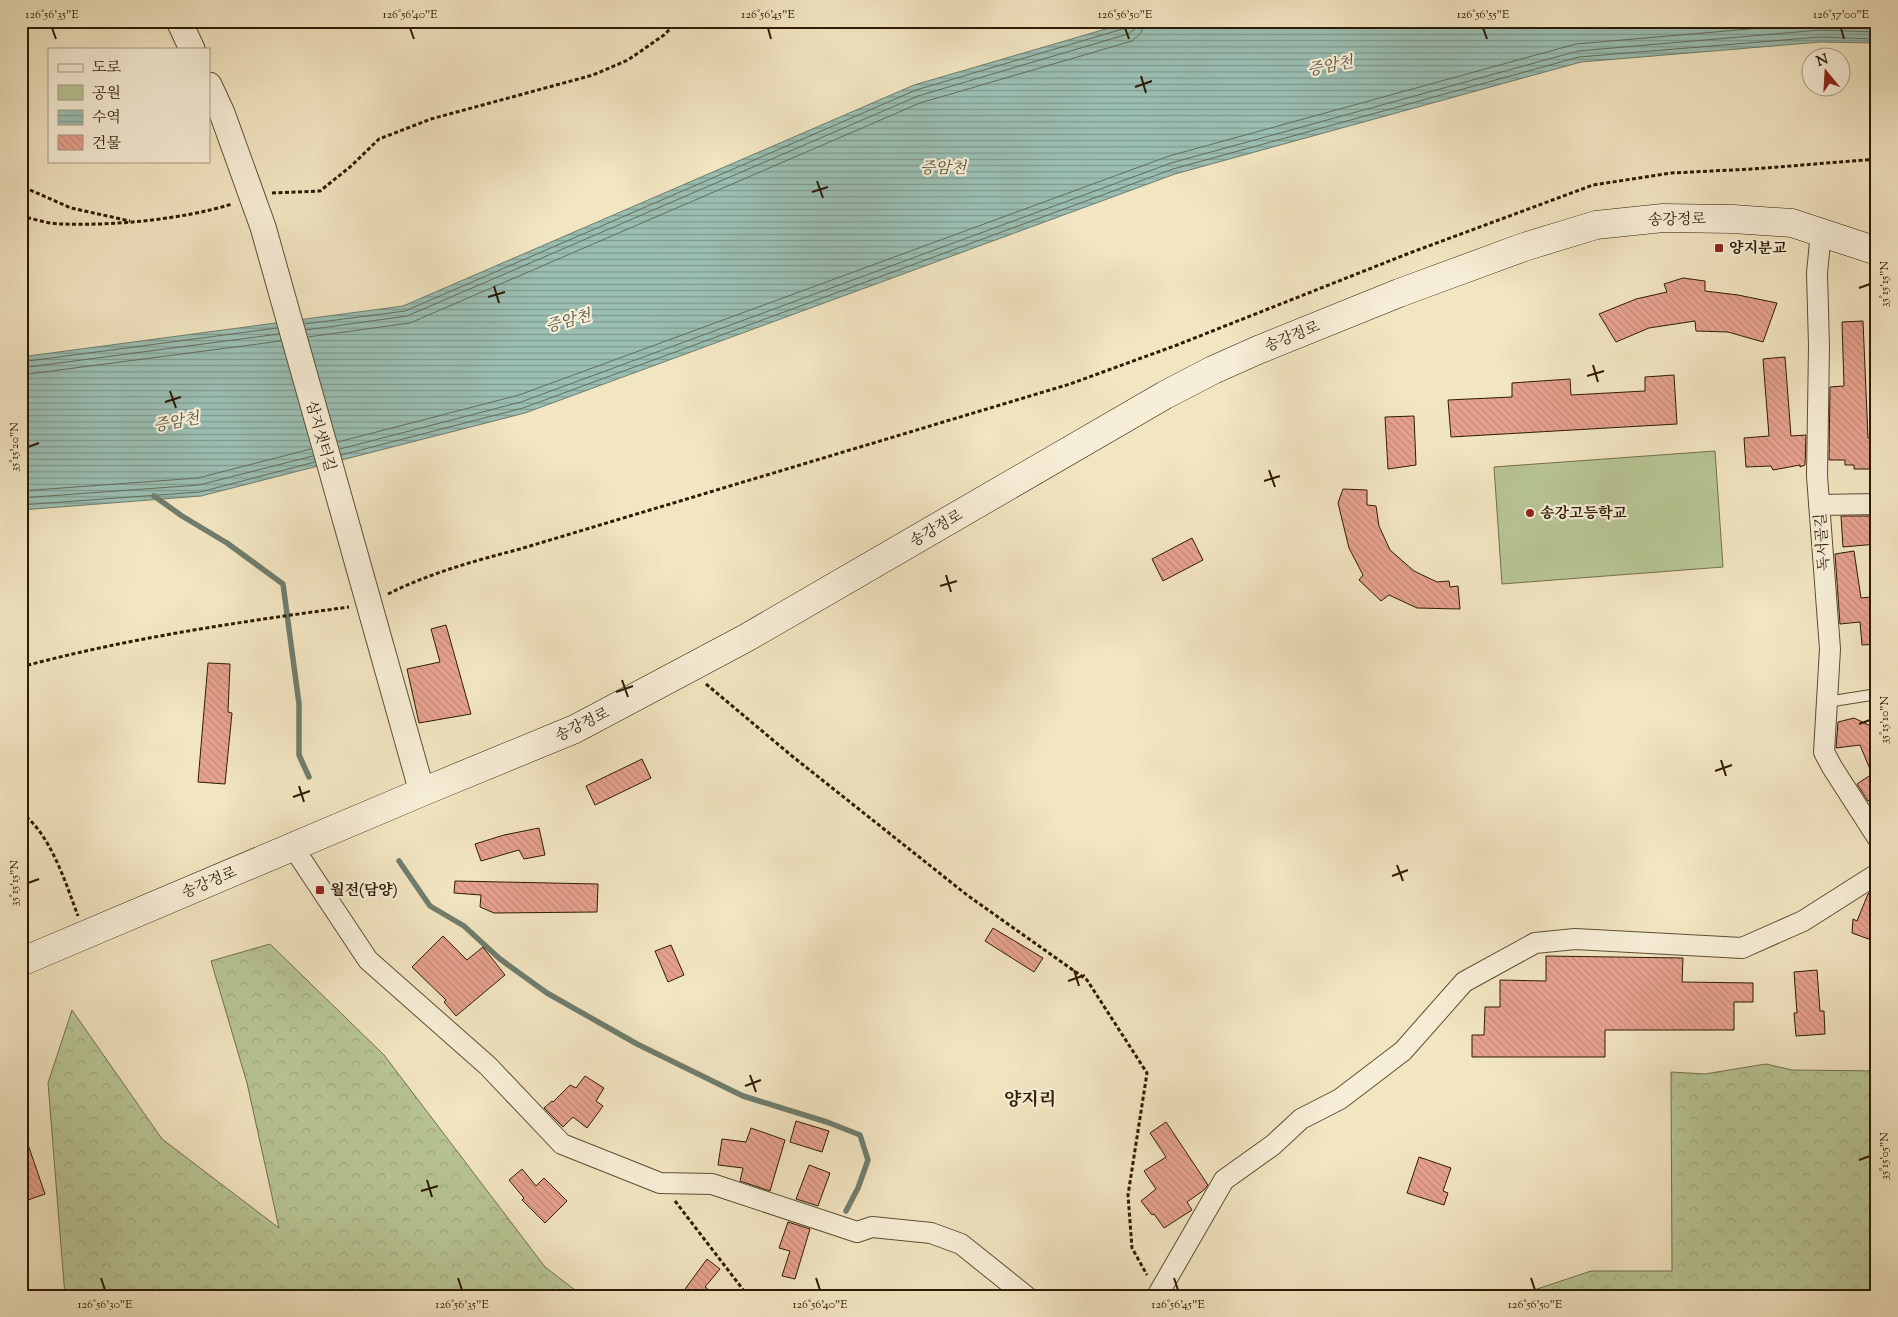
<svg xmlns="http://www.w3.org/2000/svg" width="1898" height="1317" font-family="'Sorts Mill Goudy','Noto Serif KR',serif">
<defs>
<pattern id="forest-crowns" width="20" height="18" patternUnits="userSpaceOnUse" patternTransform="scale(1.25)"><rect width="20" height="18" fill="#b8c594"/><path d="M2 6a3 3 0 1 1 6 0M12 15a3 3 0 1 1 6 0" fill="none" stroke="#9ea97e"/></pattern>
<pattern id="water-rules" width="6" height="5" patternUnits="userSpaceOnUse" patternTransform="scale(1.25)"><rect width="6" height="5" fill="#9bbfb3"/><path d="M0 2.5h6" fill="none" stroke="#7f9a90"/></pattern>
<pattern id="building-back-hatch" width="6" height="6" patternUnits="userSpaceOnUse" patternTransform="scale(1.25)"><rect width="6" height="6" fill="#e7a28e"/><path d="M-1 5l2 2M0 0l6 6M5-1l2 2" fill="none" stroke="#c68b79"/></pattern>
</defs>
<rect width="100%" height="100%" fill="#f2e5c1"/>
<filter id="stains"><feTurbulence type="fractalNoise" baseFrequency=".004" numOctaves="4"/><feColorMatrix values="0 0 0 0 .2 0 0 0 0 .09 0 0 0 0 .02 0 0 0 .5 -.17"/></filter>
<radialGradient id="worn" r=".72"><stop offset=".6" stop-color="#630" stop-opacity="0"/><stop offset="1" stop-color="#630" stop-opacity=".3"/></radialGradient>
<!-- forest -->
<path fill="url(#forest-crowns)" stroke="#72704c" d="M270,944L384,1055L545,1267L583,1296H65L48,1083L72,1010L162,1139L279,1228L247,1083L211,961Z
M1766,1064L1792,1070L1877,1071V1296H1507L1537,1289L1591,1271H1672L1671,1072L1705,1074Z"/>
<!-- park -->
<path fill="#b8c594" stroke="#72704c" d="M1715,451L1723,567L1502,584L1494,467Z"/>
<!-- water -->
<path fill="url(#water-rules)" stroke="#6f7d6d" d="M1133,21H1877V43L1821,42L1581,62L1175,174L525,413L201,496L21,510V357L403,306L914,85Z"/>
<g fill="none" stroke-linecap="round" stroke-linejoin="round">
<!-- shore -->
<path stroke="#646d5c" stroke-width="1" d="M305,324L405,311L916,90L1126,28L1129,26L1130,21
M306,330L407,316L918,96L1128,34L1135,29L1136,21
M308,337L410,323L920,103L1132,41L1141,33L1144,21
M21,362L277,328
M21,368L279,334
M21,375L281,341
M338,442L519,395L1169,156L1576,44L1819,23L1877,25
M340,449L521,402L1171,163L1578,51L1820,30L1877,32
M341,455L523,408L1173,169L1579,57L1820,37L1877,39
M21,491L198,478L311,449
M21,498L199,485L313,456
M21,505L200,492L315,462"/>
<!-- stream -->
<path stroke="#6f7d6d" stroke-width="5.5" d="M154,496L182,516L227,543L283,584L299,704V755L309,777
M399,861L430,906L464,926L500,959L547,993L637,1044L743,1096L827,1122L860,1135L868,1160L858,1188L846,1211"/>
</g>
<!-- building -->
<path fill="url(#building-back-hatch)" stroke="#2d1b05" d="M1683,278L1705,281V291L1738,295L1777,303L1763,342L1728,332L1696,331L1695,321L1649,328L1616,342L1599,314L1636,299L1667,292L1664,284Z
M1863,321L1868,438H1874L1875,469H1854V465H1845V460H1829L1830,387L1844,386L1842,322Z
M1785,357L1791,436L1806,435L1805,465L1800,467V465L1773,470L1771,466L1746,467L1744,438L1769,436L1763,359Z
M1674,375L1677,424L1451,437L1448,400L1512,397V383L1570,379L1571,395L1645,391V377Z
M1414,416L1416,465L1388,469L1385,417Z
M1343,489L1367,490V505L1376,506L1379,526L1390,550L1414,571L1437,582L1449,581L1450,587L1458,586L1460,609L1417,608L1389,595L1381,601L1359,580L1363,575L1349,548L1338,503Z
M1841,516H1877V544L1843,547Z
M1192,538L1203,560L1163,581L1152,559Z
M1854,551L1861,598L1871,597L1876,644L1862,645L1860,622L1840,624L1835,554Z
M446,625L471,714L419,723L407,669L440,662L431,629Z
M208,663L230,664L228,712L232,713L225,784L198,782Z
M1854,718L1877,729V795L1868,801L1857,784L1872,774L1860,745L1836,748L1838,722Z
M642,759L651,778L595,805L586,786Z
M539,828L545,855L524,859L519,850L481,861L475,844L504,835Z
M455,881L598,884L597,912L494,913L480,907L481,895L454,893Z
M1877,888V942L1852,933L1853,919L1857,921L1868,894Z
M993,928L1043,958L1034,972L985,941Z
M443,936L467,960L483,947L505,975L456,1016L444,1002L446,1000L412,967Z
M671,945L684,975L668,982L655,951Z
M1546,956L1683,958L1682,982L1753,983V1002H1734V1030H1605V1057H1472V1035H1484L1485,1007H1500V980L1546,981Z
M1817,970L1820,1011H1824L1825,1034L1796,1036L1794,1013H1797L1794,972Z
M585,1076L604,1088L596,1101L603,1106L587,1128L573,1117L563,1127L544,1108L552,1101L553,1102L570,1085L576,1088Z
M796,1121L829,1131L822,1152L790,1142Z
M1166,1122L1208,1185L1204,1190L1187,1202L1192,1210L1164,1228L1154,1214L1152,1215L1141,1201L1156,1189L1144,1171L1166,1157L1150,1133Z
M751,1128L785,1140L770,1191L740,1181L743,1168L718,1165L722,1139L746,1142Z
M24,1133L45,1194L25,1201L21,1193V1134Z
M1419,1157L1451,1168L1443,1191L1448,1193L1444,1205L1407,1193Z
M809,1165L830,1173L818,1206L796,1199Z
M522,1169L536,1186L544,1178L567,1201L545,1223L522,1200L524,1198L509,1180Z
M788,1222L810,1229L795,1279L782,1276L790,1251L779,1248Z
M707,1259L720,1269L705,1287L717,1296H680Z"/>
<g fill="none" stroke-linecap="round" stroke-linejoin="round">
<defs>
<path id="service" d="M1827,702L1877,694"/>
<path id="minor" d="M1821,232L1817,273L1819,346L1817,476L1830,649L1824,752L1832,767L1877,837
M1819,505L1877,504
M293,847L368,960L488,1066L562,1144L660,1183L712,1184L857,1232L872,1227L931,1233L961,1244L1026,1296
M1157,1296L1224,1180L1273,1145L1301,1119L1340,1099L1403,1051L1464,982L1535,943L1575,939L1742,948L1803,921L1877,874"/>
<path id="tertiary" d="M179,21L192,49
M209,85L222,113L263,227L422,792"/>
<path id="secondary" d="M21,962L422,792L575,729L746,638L1165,395L1213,370L1258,350L1399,293L1524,247L1596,225L1663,218L1733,219L1792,223L1877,251"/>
</defs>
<!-- service casing -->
<use href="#service" stroke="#5e4e34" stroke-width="12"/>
<!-- minor casing -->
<use href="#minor" stroke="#5e4e34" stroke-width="22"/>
<!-- tertiary casing -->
<use href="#tertiary" stroke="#5e4e34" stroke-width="27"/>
<!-- secondary casing -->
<use href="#secondary" stroke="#2d1b05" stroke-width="29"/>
<!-- path -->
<path stroke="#2d1b05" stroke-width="3" stroke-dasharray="4 2.5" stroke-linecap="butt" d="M30,190L71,208L130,221
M272,193L320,191L350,167L379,139L431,119L593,75L628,60L664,35L678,21
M21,216C34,219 49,224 62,224C114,226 184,219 232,204
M388,594C430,573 474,561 520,549L1070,384L1177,345L1407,254L1593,185L1671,173L1753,169L1877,159
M21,667C128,638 239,622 349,607
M706,684L792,756L967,895L1087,980L1147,1073L1128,1195L1132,1248L1147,1275
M21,813C50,832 66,884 78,916
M675,1201L748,1296"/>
<!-- service -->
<use href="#service" stroke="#f7eed7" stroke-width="10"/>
<!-- minor -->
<use href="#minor" stroke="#f7eed7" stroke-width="20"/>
<!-- tertiary -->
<use href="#tertiary" stroke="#f7eed7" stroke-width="25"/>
<!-- secondary -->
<use href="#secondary" stroke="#f7eed7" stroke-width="28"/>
</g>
<!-- ticks -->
<path fill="none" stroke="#2d1b05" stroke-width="2" d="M52,28L56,39M410,28L414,39M768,28L771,39M1125,28L1129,39M1483,28L1487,39M1841,28L1844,39M1141,76L1146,93M1135,87L1152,81M817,181L823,198M812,192L828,187M494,286L499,303M1859,288L1870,284M488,297L505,292M1593,365L1598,382M1587,376L1604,371M170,391L176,408M165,402L181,397M28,447L39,443M1269,470L1275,487M1264,481L1280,476M946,575L951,592M940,586L957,581M622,680L628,697M616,692L633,686M1859,724L1870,720M1721,760L1726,776M1715,771L1732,765M299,786L304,802M293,797L310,791M1397,865L1403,881M1392,876L1408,870M28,883L39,879M1074,970L1079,986M1068,981L1085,975M750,1075L756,1092M745,1086L761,1080M1859,1160L1870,1156M427,1180L432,1197M421,1191L438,1186M101,1278L105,1290M458,1278L462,1290M816,1278L820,1290M1174,1278L1178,1290M1531,1278L1535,1290"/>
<!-- markers -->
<g fill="#8f2418" stroke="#f7eed7" stroke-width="2">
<rect x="1714" y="243" width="10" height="10" rx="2.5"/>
<circle cx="1530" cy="513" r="5"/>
<rect x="315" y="885" width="10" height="10" rx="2.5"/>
</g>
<g text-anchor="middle" stroke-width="4.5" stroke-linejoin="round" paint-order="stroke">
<!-- street labels -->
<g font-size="15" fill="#2d1b05" stroke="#f7eed7">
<text transform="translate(1677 219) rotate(-1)" y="5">송강정로</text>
<text transform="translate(1292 336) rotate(-22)" y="5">송강정로</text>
<text transform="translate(321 436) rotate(74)" y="5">삼지샛터길</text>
<text transform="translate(936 528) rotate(-30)" y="5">송강정로</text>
<text transform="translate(1822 542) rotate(-94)" y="5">독서골길</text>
<text transform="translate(582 724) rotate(-26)" y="5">송강정로</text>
<text transform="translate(209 882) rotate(-23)" y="5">송강정로</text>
</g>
<!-- poi labels -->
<g font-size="15" font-weight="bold" fill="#2d1b05" stroke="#f7eed7" text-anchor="start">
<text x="1729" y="253">양지분교</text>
<text x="1540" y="518">송강고등학교</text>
<text x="330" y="895">월전(담양)</text>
</g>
<!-- water labels -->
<g font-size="16" font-style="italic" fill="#545442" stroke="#f7eed7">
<text transform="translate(1330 65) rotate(-11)" y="6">증암천</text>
<text x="943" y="173">증암천</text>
<text transform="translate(568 320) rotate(-15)" y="6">증암천</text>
<text transform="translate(176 421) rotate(-10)" y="6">증암천</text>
</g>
<!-- quarter labels -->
<g font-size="18" font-weight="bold" fill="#2d1b05" stroke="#f7eed7">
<text x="1030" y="1105">양지리</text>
</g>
</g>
<!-- margin -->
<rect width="1898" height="1317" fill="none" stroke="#f2e5c1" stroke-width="55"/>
<!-- legend -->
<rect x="48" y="48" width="162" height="115" fill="#f7eed7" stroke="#a69a83"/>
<rect x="58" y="64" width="25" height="8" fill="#f7eed7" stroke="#a69a83"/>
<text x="92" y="72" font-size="15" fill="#2d1b05">도로</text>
<rect x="58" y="85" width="25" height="15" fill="#b8c594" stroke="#a69a83"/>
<text x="92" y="98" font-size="15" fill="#2d1b05">공원</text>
<rect x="58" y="110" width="25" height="15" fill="url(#water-rules)" stroke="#a69a83"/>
<text x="92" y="122" font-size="15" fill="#2d1b05">수역</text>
<rect x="58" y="135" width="25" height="15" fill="url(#building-back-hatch)" stroke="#a69a83"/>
<text x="92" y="148" font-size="15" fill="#2d1b05">건물</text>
<!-- north arrow -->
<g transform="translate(1826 72) rotate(342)"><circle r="24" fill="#f7eed7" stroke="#a69a83"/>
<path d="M0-4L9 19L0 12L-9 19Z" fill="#8f2418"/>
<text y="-8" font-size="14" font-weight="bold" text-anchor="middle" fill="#2d1b05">N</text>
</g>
<rect x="28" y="28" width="1842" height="1262" fill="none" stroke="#2d1b05" stroke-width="2"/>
<g font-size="12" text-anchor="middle" fill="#2d1b05">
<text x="52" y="18">126°56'35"E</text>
<text x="410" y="18">126°56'40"E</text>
<text x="768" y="18">126°56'45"E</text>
<text x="1125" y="18">126°56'50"E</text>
<text x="1483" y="18">126°56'55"E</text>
<text x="1841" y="18">126°57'00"E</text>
<text transform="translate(1884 284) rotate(-90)" y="4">35°15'15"N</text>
<text transform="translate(14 447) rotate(-90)" y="4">35°15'20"N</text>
<text transform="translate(1884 720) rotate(-90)" y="4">35°15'10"N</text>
<text transform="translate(14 883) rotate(-90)" y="4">35°15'15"N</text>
<text transform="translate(1884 1156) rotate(-90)" y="4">35°15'05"N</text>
<text x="105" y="1308">126°56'30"E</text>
<text x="462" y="1308">126°56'35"E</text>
<text x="820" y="1308">126°56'40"E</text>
<text x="1178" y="1308">126°56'45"E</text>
<text x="1535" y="1308">126°56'50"E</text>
</g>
<rect width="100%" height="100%" filter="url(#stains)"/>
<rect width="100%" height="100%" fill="url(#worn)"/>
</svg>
